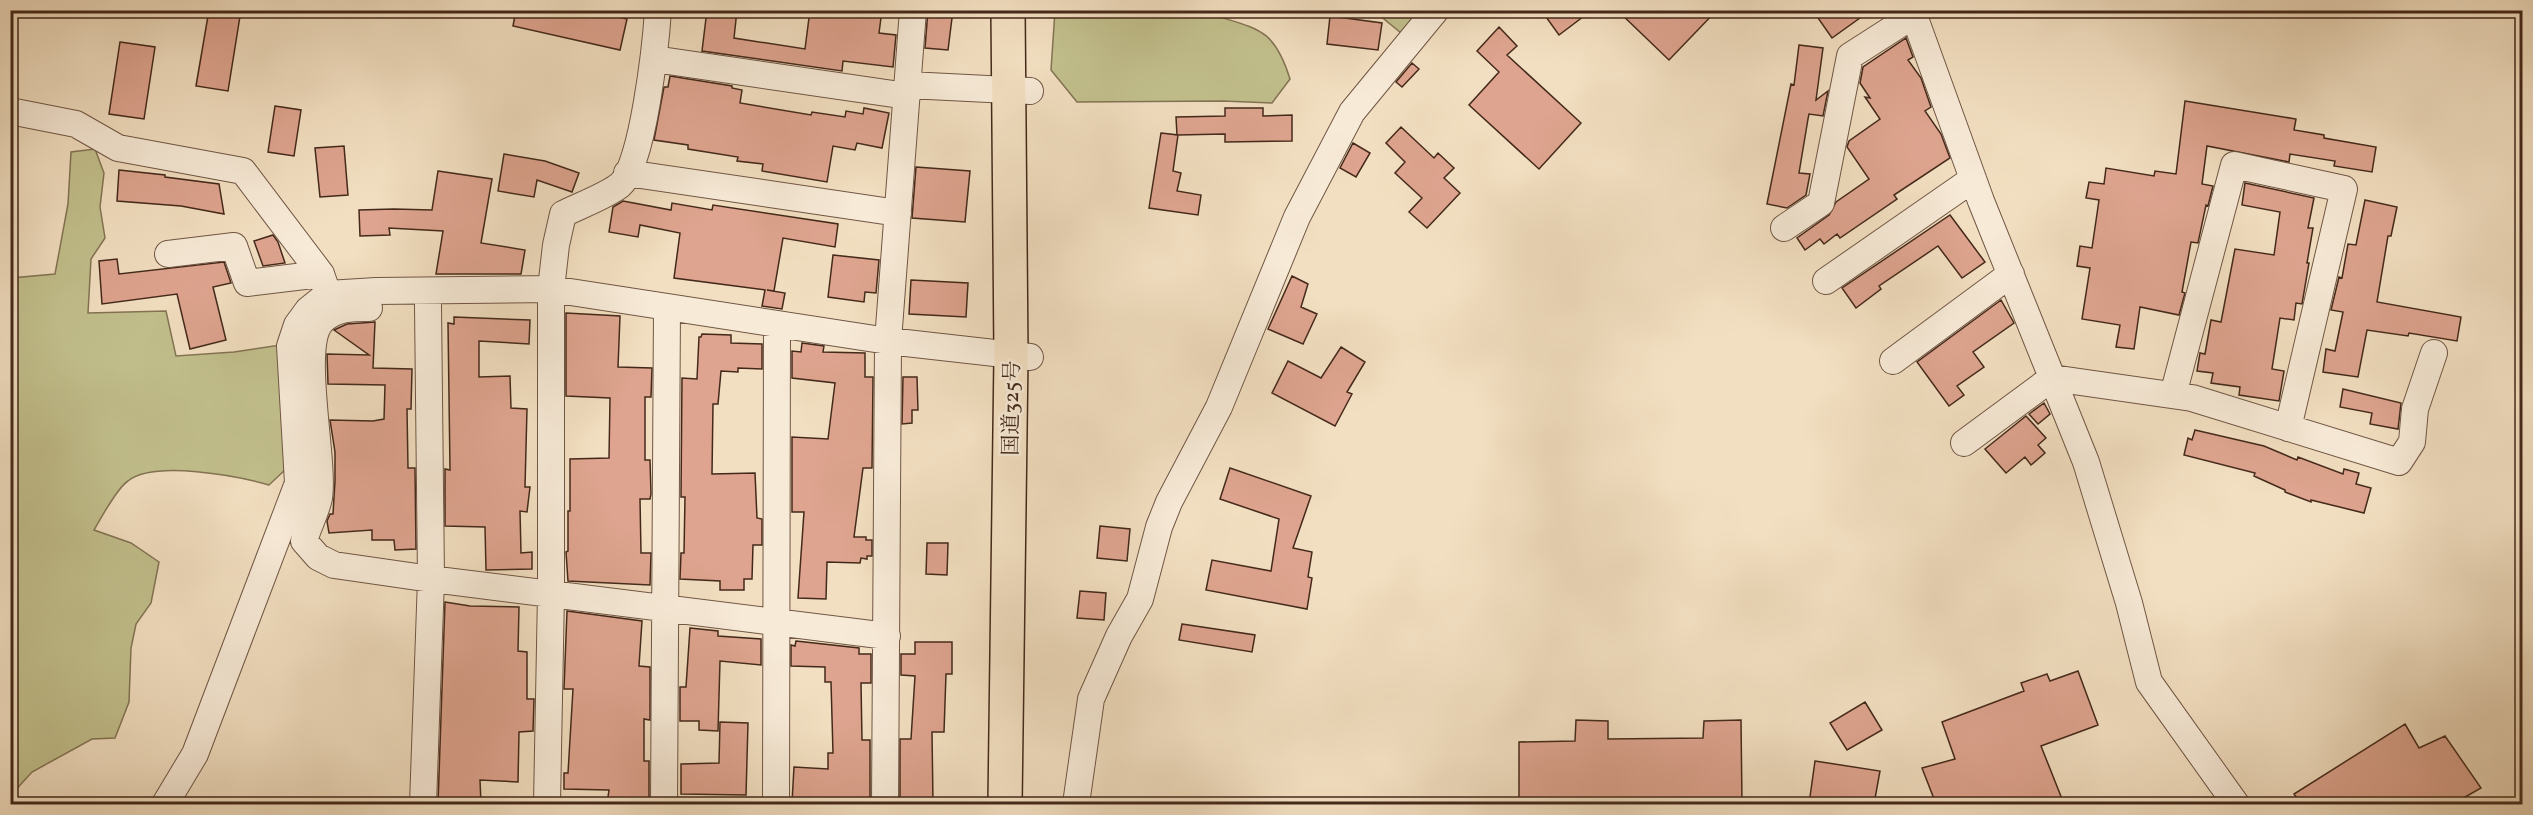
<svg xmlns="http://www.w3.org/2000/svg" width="2533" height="815" font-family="Vollkorn,'Noto Serif JP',serif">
<rect width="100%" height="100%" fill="#f2dfc1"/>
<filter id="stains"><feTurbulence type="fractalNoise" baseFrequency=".00333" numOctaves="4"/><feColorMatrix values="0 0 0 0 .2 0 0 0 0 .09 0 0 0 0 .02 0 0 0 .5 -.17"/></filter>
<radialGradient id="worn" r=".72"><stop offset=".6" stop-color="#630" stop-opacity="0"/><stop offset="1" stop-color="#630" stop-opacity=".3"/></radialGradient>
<!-- green -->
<path fill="#c2c08d" stroke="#837454" stroke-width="1.5" d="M1207,10L1210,14C1257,29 1274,27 1290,79L1272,103L1223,101L1077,102L1051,70L1055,11Z
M1345,11H1420L1401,33L1379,15Z
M95,149L104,173L100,207L105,238L91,259L88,313L166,311L176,356L234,352L280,345L286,469L269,485C238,476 154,460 128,481C117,488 101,518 94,530L131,543L159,562L151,603L136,624L131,648L129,702L115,738L92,739L32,772L11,795V278L55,274L68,204L71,152Z"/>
<!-- building -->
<path fill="#dea48f" stroke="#44291a" stroke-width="1.5" d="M209,10H241L228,91L196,86Z
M516,10H589L627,19L620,50L513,26Z
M707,10H737L734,38L805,49L810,10H882L879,33L896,35L893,67L843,61L842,71L702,51Z
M928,10H953L948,50L925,48Z
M1541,10H1592L1559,35Z
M1617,10H1717L1669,60Z
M1829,10H1871L1832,38L1818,18Z
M1330,16L1382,23L1378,50L1327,44Z
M1499,27L1517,46L1507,55L1581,123L1539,169L1469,105L1499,72L1477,51Z
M1906,38L1913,57L1908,60L1921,78L1931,107L1925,111L1941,134L1950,158L1894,195L1897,199L1840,238L1837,234L1824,244L1820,239L1805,250L1797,238L1829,215L1836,202L1869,179L1847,147L1849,141L1880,119L1865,97L1870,98L1860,83L1863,67Z
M120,42L155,47L144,119L109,114Z
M1799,45L1823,48L1816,100L1828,91L1823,116L1809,114L1808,119L1799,173L1810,174L1806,195L1787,208L1767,204L1791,84L1794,85Z
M1412,63L1419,69L1402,87L1396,82Z
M670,76L732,86V88L742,90L740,103L811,115L812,112L845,117L846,111L863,114L864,108L889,113L882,148L857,143L855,150L833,146L827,182L762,171L763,164L737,161L738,157L688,149V145L654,140L664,87H668Z
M2185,101L2296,119L2294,130L2324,135V138L2376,147L2372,172L2334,166L2335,161L2290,154L2289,162L2207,146L2202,184L2213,186L2208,206L2206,205L2198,243L2191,242L2182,292L2185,293L2179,315L2140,307L2134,349L2116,347L2120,325L2082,319L2090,268L2077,266L2080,246L2092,248L2099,200L2086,198L2089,182L2104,184L2106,168L2154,176L2155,171L2176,174Z
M275,106L301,110L294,156L268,152Z
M1225,108H1263V116L1292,115V141L1225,142V134L1177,135L1176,117L1225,116Z
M1401,127L1434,158L1438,153L1454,168L1444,178L1460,193L1427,228L1409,212L1422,198L1395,173L1405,162L1386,143Z
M1161,133L1178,135L1173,171L1181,173L1177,191L1201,195L1198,215L1149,208Z
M1353,143L1370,153L1356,177L1340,168Z
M344,146L348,195L320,197L315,148Z
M504,154L545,161L579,173L572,192L537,180L534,197L498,191Z
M916,167L970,171L965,222L912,218Z
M119,170L165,175V177L219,184L224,214L181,206L117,201Z
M438,171L492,179L481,243L525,250L521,274H436L443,231L389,228L390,235L360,236L359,210L394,209L432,210Z
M2245,183L2314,198L2308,228H2313L2307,263H2309L2302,304L2296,303L2294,320L2280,318L2272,369L2284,371L2279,401L2239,395L2240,387L2211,383L2213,373L2197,371L2200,353L2205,354L2211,320L2221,322L2235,249L2274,255L2280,212L2242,205Z
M2365,200L2397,207L2391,236H2388L2377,302L2461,317L2457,341L2409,333L2408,336L2367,330L2358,377L2323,372L2326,349L2335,351L2343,312L2331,310L2339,277L2342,278L2348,244L2356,245Z
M623,201L671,210L672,203L712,210L713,205L838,224L835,247L783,238L774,291L767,290L785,293L782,309L762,306L765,290L674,278L680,233L640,225L638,237L609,232L613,207Z
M1950,215L1985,262L1962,278L1938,246L1879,286L1881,289L1856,308L1842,288Z
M273,235L278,242L285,263L263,266L254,241Z
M833,255L879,260L876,293L865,292L864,302L828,297Z
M117,259L119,274L224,262L231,283L213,287L226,340L190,349L177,294L102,304L99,261Z
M1292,276L1308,284L1301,307L1317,314L1303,344L1268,329Z
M911,280L968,283L966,317L909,314Z
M2001,300L2014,323L1973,352L1984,367L1957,386L1964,395L1949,406L1917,362Z
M566,313L620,316L618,367L652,368L651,397H645V460H650L651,494L650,499H640L641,553H651L650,585L568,581L566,552L568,551V511H570V459L609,458L610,398L566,396Z
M454,317L530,320L529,344L479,341V377L510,376L511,408L527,409L525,487H530L527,512L520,511L521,553L532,552V569L486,570L485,527L445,526V469L450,470L448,323L454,324Z
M375,322L373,368L412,369L411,409H407L408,468H415L416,549L395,550L394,540H372V530L329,533L327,521L330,514H333L335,481V452L330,420L373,421L384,419L385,385L328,384L327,354L369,355L334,330L347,324Z
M702,334L731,335V343L762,344V369L738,368V372L721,371L718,404H713L712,474L755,473L757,518L762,519V545H753L752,579H744V590H720V581L680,579L681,553H684L685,497H681L682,378L697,379L699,337H701Z
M802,343L824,346L823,352L865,353V377H873L872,468H863L854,537H866V540H872V556H867V559L861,558L860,563L827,562L826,599L798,598L804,512H792V437L828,439L835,383L792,378V351L801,352Z
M1341,347L1365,362L1347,392L1352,394L1335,426L1272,393L1288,361L1321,378Z
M903,377H917L918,410H912V423L902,424Z
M2343,389L2401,403L2398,429L2370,424L2372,413L2340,407Z
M2044,403L2050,414L2038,424L2029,414Z
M2026,416L2046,438L2038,445L2045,453L2031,465L2025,457L2006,473L1985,449Z
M2195,430L2264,446L2297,460L2298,457L2343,474L2344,469L2359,473L2356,484L2371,488L2364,513L2311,500V502L2285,492V490L2254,476L2255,473L2184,455L2188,438L2192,440Z
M1230,468L1311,496L1293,548L1312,552L1308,577L1312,578L1307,609L1206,590L1212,560L1271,571L1279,519L1220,499Z
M1100,526L1130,529L1127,561L1097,558Z
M927,543H948L947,575L926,574Z
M1080,591L1106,593L1104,620L1077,618Z
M445,602L470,606L519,607L518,651L527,652V699H534L533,731L519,732L518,782L480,780L481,804H438Z
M567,611L642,621L639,666L650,667V720L644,719V761H649V804H607L609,790L564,789V773H568L573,689H564Z
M1182,624L1255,635L1252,652L1179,640Z
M690,628L718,631V636L761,639V665L720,661L718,731L699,730V721H680V687H686Z
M796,641L859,648V654H871V683H861L862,740H870V804L792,803L794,767L828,769V753H833L831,682H825V667L791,666V645L795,646Z
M915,642H952V674H946L944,732H932L933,804H900V739H911L915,676L901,675V654H915Z
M2078,671L2098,725L2041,746L2064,804H1936L1922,768L1955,759L1942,722L2024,691L2021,683L2047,674L2050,681Z
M1865,702L1882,730L1847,750L1830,723Z
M1576,720L1608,721V739L1703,738L1704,721L1741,720L1742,804H1519V742L1575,741Z
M720,722L748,723L746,795L681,794V764L719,763Z
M2405,724L2419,748L2445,736L2481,788L2453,804H2301L2294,794Z
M1815,761L1880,771L1874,804H1809Z"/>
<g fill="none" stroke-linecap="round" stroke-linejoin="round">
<defs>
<path id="minor" d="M1912,10L1981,201L2086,462L2129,603L2149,682L2236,804
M654,59L907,96
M908,85L1030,91
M10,111L76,124L118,148L243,171L321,274L328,294
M627,173L898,213
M1784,228L1821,203L1850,56L1914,15
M168,254L234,246L247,283L321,274
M1826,281L1973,179
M369,308C351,308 336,308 322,321C298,345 325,459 319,498C316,512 308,527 304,541L318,557L334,565L431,579L887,636
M1893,361L2011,274
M2173,395L2234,165L2344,189L2288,428
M1964,443L2052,378L2192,398L2399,462L2412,442L2415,409L2434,353
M165,804L195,754L298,483L290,346L297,325L308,310L328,294L376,291L551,289L888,341L1030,357
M423,804L431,579L428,305
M547,804L551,593V289L556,245L563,214C579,206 608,195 620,185C643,166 656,42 658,10
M664,804L667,307
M776,804L777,324
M885,804L888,341L913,10
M1076,804L1091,699L1119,636L1140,599L1159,527L1169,502L1219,407L1297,217L1352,112L1436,10"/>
<path id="highway" d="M1005,804L1011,356L1008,10"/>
</defs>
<!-- minor casing -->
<use href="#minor" stroke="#705644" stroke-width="28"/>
<!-- highway casing -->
<use href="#highway" stroke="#44291a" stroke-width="36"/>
<!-- minor -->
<use href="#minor" stroke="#f7ead7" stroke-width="26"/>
<!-- highway -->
<use href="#highway" stroke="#f2dfc1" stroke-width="33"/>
</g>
<g text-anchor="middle" stroke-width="5" stroke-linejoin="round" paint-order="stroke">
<!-- street labels -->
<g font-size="21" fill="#44291a" stroke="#f7ead7">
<text transform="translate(1011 408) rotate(-89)" y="7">国道325号</text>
</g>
</g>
<!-- margin -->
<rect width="2533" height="815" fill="none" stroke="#f2dfc1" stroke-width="36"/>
<rect x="12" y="12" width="2509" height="791" fill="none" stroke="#44291a" stroke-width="3"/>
<rect x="18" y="18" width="2497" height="779" fill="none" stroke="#44291a" stroke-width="1.5"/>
<rect width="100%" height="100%" filter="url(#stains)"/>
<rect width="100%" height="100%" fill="url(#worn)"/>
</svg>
